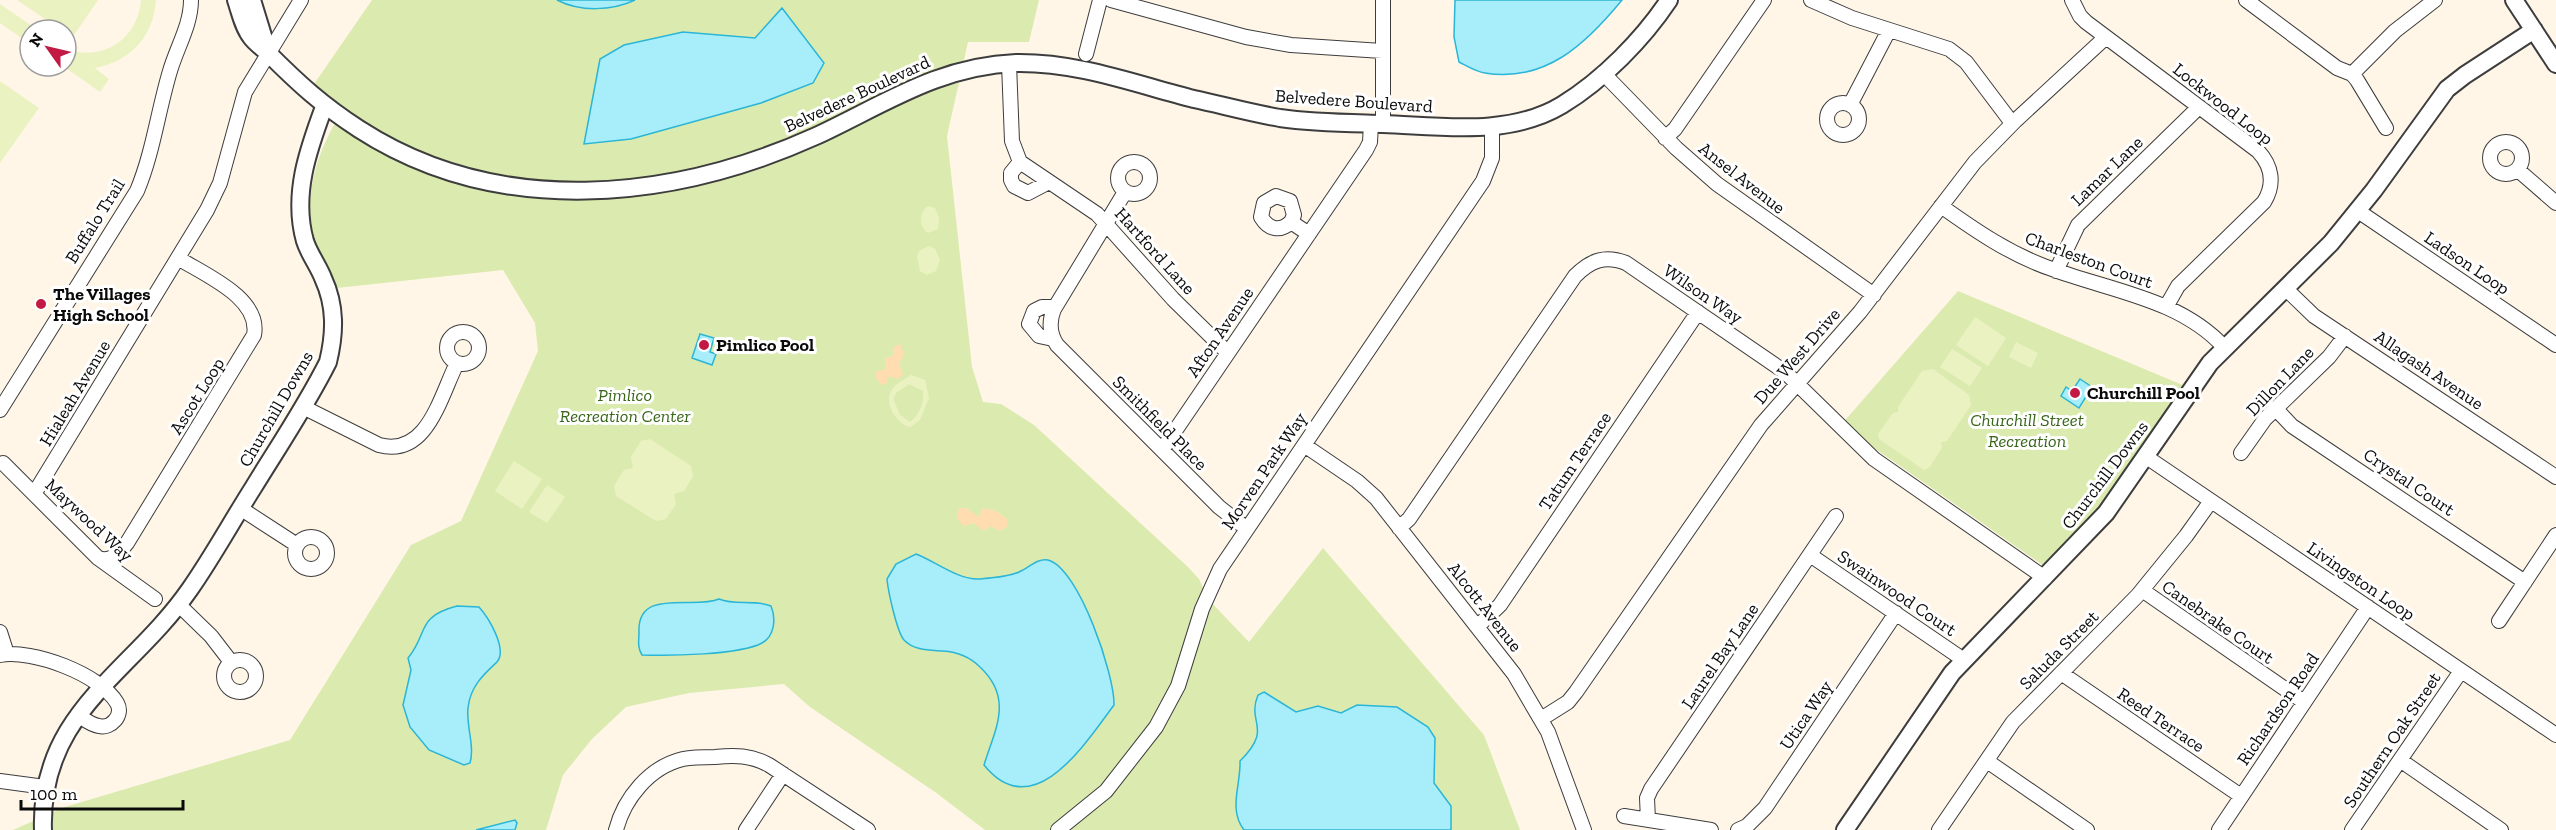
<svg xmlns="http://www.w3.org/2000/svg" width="2556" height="830" font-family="'Zilla Slab',serif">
<rect width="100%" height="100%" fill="#fff6e8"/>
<!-- green -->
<path fill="#dbebaf" d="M372,0H1039L1029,42H968L947,136L972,367L983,402L1001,404L1034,425L1188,567L1199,579L1208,599L1249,642L1323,548L1484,735L1520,830H1072L1061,823L1053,830H985L935,792L810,707L784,684L689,693L626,707L592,739L563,775L546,830H13L65,807L290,740L411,545L461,521L538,351L535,323L503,270L337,288C329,273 317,255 313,238C303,196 318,148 341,114L310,90Z
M1958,291L2185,386L2115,489L2047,568L1841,425Z"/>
<!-- sand -->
<path fill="#ffddb0" d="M900,344L904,354L899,364L903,375L898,379L889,376L886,384L881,385L875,376V372L885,369V358L893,356L894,347Z
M959,508H966L979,517L982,509C989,507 1005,514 1008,521L1007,527L1000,531L991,526L984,531L974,523L964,526L957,519Z"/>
<!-- pitch -->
<path fill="#ebf2c2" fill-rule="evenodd" d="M17,0H98L72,38L66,34V30H61Z
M141,0H156C154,36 130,62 95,68L109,79L100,92L63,66H66V49C103,62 138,39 141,0Z
M0,4L38,30H30V44L0,23Z
M0,81L39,108L0,163Z
M928,206L935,208L939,218L938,229L928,233C919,227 918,213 928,206Z
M929,246L935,249L940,260L936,271L927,275L920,271L917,257L919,251Z
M1975,317L2006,338L1988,366L1956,345Z
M2016,342L2038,353L2031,368L2009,357Z
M1952,349L1982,368L1970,386L1940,367Z
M1933,369L1969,395L1971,405L1947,441L1941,442L1942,448L1929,468L1924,470L1879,439L1878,434L1893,413L1898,412V407L1922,371Z
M911,375L925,380L929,398L920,420L910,427C897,424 884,404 891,391C895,384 905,379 911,375ZM909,384L923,391C924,403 920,414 910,422L900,415L893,399L897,392Z
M650,439L691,466L693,476L684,491L674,494L676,504L666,519L656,521L616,496L614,486L624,470L633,468L631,457L641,441Z
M514,461L542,479L522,509L495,491Z
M547,485L565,497L547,523L529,512Z"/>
<!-- water -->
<path fill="#a8edfa" stroke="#2bb5d6" stroke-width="1.5" d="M557,0H635C612,11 580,12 557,0Z
M1455,0H1622C1586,44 1545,83 1485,73C1476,72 1467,66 1459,62L1454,37Z
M782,8L824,63L813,83L761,103L631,139L584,144L600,59L624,45L683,32L755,38Z
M700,334L714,338L710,352L716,354L712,365L692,358Z
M2080,379L2092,387L2079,408L2061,396L2066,387L2072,391Z
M916,554C935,561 958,580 979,579C991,578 1008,577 1019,572C1029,568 1037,558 1048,560C1079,568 1115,676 1114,705C1085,744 1033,826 984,765C995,729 1014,699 980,667C970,657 958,652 943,651C931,650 914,651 904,640C897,632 888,591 887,579L896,564Z
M719,599C735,606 754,599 771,606C776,618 775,636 762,643C740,655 668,656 642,655C637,647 639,640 639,632C637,587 694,610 719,599Z
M457,606L479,607C488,617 508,649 497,662C483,675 470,687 468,708C466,726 475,746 470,763L464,765L429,750L410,727L403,705L411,670L408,658C429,633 415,617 457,606Z
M1264,692L1296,712L1318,706L1341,713L1357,705L1397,707L1428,727L1435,738L1434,783L1451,806V830H1244C1228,809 1241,785 1240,761C1274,727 1246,724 1258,695Z
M515,820L517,823L515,830H476Z"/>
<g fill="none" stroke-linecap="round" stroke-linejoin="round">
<defs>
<path id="minor" d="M1111,0L1246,37L1291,45L1382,51
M1383,0V124
M1811,0L1852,18L1949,49L1966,62L2012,123
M2072,0L2080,16L2086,22L2258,151C2272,166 2275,184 2264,202L2178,286L2166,307
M2246,0L2337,68L2352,74L2357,80L2386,128
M1086,54L1100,0
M1009,64L1012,141L1020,162L1097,214L1173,299L1228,353
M1603,73L1676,148L1717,184L1874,295
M2352,74L2395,31L2435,0
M1827 119a16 16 0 1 1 32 0a16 16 0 1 1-32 0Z
M1850,105L1889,30
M1665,138L1675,129L1764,0
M2490 158a16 16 0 1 1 32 0a16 16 0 1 1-32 0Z
M1118 178a16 16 0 1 1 32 0a16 16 0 1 1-32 0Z
M1020,162L1011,173V180L1014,186L1028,193L1049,182
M2518,170L2556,203
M1125,192L1054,309C1049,321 1049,333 1057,345L1219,507L1247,529
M1941,206C1976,231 2011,255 2052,269C2111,291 2180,299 2224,347
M2358,211L2556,345
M1291,222L1294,215L1290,201L1276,196L1264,203L1261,217C1269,230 1280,232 1291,222L1309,234
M2056,271L2078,225L2199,107
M2286,289L2314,316L2556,477
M447 348a16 16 0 1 1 32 0a16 16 0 1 1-32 0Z
M1053,339L1039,336L1029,324L1034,311L1042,307H1055
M303,407L379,445C427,458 440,397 457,363
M2275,408L2292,426L2525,582
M0,410L137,191C153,153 158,111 170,71C177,47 191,25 191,0
M1304,445L1357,481L1376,498L1514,674L1548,732L1584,830
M1162,450L1366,150L1370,142L1371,124
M2241,453L2265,419L2329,357L2345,336
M2145,456L2556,735
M3,463L98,558L155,599
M34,494L207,210L220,183L245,92L301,0
M240,508L297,545
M1399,528L1409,519L1575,276C1591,260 1605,255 1626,263L1785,372L1874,459L2045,578
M295 553a16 16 0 1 1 32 0a16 16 0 1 1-32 0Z
M1810,555L1964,660
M98,558C111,563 120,552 127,543L254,335C261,298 205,275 178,258
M2142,590L2304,702
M179,605L211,636L231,662
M2499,621L2556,535
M1478,626L1500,605L1698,312
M0,632L7,654
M0,655C32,649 100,674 117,703C124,715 111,729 99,726C91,725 84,719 78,715
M224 676a16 16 0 1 1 32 0a16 16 0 1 1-32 0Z
M2061,673L2241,796
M1541,719L1568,702L1576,692L1761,425L1860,312L1975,162L2015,121L2106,37
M2400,760L2501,830
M1987,761L2087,830
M0,781L45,787
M1624,816L1711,830
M1648,820L1647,798L1651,789L1836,516
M616,830C624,799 649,767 683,759C693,757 704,757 715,757C735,755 751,755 769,765L868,830
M746,830L783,774
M1058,830L1106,791L1156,727L1178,686L1202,609L1220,569L1483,181L1492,158V126
M1738,830L1747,826L1765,808L1896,613
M1939,830L2013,722L2138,595L2186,536L2211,501
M2219,830L2368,607
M2352,830L2461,671"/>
<path id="tertiary" d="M236,0C240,12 243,27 251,37C255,43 263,48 268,53C299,84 322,105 359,129C498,219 672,201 816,136C883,105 938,66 1016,63C1078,62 1135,84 1194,99C1222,105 1251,113 1280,118C1314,123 1348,123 1383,124C1441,126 1509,137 1562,105C1603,80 1643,39 1669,0
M252,0L268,52
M2514,0L2556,64
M43,830C39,712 131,674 190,589C213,556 232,521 253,488C278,447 306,406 328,362C335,333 336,306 323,278C318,265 309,254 305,241C292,195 308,150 324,107
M1845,830L1952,673L2106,513L2210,363L2331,243L2374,190L2447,89L2465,75L2534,30"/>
</defs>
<!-- minor casing -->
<use href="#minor" stroke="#3d3d3d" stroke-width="16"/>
<!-- tertiary casing -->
<use href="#tertiary" stroke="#3d3d3d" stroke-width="20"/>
<!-- minor -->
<use href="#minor" stroke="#fff" stroke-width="14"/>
<!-- tertiary -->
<use href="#tertiary" stroke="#fff" stroke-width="16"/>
</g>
<!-- markers -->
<g fill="#c21a45" stroke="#fff" stroke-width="2">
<circle cx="41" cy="304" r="6"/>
<circle cx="704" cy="345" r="6"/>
<circle cx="2075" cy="393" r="6"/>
</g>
<g text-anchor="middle" stroke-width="6" stroke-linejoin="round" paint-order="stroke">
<!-- street labels -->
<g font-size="18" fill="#0a0a0a" stroke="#fff">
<text transform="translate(857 94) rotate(-25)" y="6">Belvedere Boulevard</text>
<text transform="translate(1354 101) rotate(4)" y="6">Belvedere Boulevard</text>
<text transform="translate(2223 104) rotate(38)" y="6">Lockwood Loop</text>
<text transform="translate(2107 171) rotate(-44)" y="6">Lamar Lane</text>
<text transform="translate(1742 178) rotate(38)" y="6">Ansel Avenue</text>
<text transform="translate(95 221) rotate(-58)" y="6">Buffalo Trail</text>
<text transform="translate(1155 251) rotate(48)" y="6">Hartford Lane</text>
<text transform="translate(2089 260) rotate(20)" y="6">Charleston Court</text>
<text transform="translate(2467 263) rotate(34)" y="6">Ladson Loop</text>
<text transform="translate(1703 294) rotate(34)" y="6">Wilson Way</text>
<text transform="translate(1220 332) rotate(-56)" y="6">Afton Avenue</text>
<text transform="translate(1797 356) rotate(-49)" y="6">Due West Drive</text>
<text transform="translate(2429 370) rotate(34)" y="6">Allagash Avenue</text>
<text transform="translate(2280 381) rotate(-46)" y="6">Dillon Lane</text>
<text transform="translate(75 393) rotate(-59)" y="6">Hialeah Avenue</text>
<text transform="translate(197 396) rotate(-58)" y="6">Ascot Loop</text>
<text transform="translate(276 409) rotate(-60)" y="6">Churchill Downs</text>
<text transform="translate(1160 423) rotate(45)" y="6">Smithfield Place</text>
<text transform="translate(1575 461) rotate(-56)" y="6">Tatum Terrace</text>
<text transform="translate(1264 471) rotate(-56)" y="6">Morven Park Way</text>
<text transform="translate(2105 475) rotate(-53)" y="6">Churchill Downs</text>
<text transform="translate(2409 482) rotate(34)" y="6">Crystal Court</text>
<text transform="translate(89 520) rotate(43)" y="6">Maywood Way</text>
<text transform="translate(2361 581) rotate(34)" y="6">Livingston Loop</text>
<text transform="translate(1897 593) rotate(34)" y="6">Swainwood Court</text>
<text transform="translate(1485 607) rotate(52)" y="6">Alcott Avenue</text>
<text transform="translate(2218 622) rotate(35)" y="6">Canebrake Court</text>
<text transform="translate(2059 650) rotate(-45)" y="6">Saluda Street</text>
<text transform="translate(1720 656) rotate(-56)" y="6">Laurel Bay Lane</text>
<text transform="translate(2278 709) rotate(-56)" y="6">Richardson Road</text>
<text transform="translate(1806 715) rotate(-56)" y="6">Utica Way</text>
<text transform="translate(2161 720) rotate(34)" y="6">Reed Terrace</text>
<text transform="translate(2392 740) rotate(-56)" y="6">Southern Oak Street</text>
</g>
<!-- poi labels -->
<g font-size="18" font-weight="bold" fill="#0a0a0a" stroke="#fff" text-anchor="start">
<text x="53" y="300">The Villages<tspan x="53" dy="21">High School</tspan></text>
<text x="716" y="351">Pimlico Pool</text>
<text x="2087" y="399">Churchill Pool</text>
</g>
<!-- park labels -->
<g font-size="18" font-style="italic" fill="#386518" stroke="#fff">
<text x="625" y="401">Pimlico<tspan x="625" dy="21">Recreation Center</tspan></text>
<text x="2027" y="426">Churchill Street<tspan x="2027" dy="21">Recreation</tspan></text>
</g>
</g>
<!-- north arrow -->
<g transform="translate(48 48) rotate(304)"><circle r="28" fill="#ffffff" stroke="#9d9d9d" stroke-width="1.5"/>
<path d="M0-4.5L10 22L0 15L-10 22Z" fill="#c21a45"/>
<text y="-9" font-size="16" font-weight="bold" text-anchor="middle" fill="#0a0a0a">N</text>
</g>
<!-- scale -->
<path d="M21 800v9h162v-9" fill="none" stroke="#0a0a0a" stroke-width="3"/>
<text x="30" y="800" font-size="18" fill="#0a0a0a" stroke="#ffffff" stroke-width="4.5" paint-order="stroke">100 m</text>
</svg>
